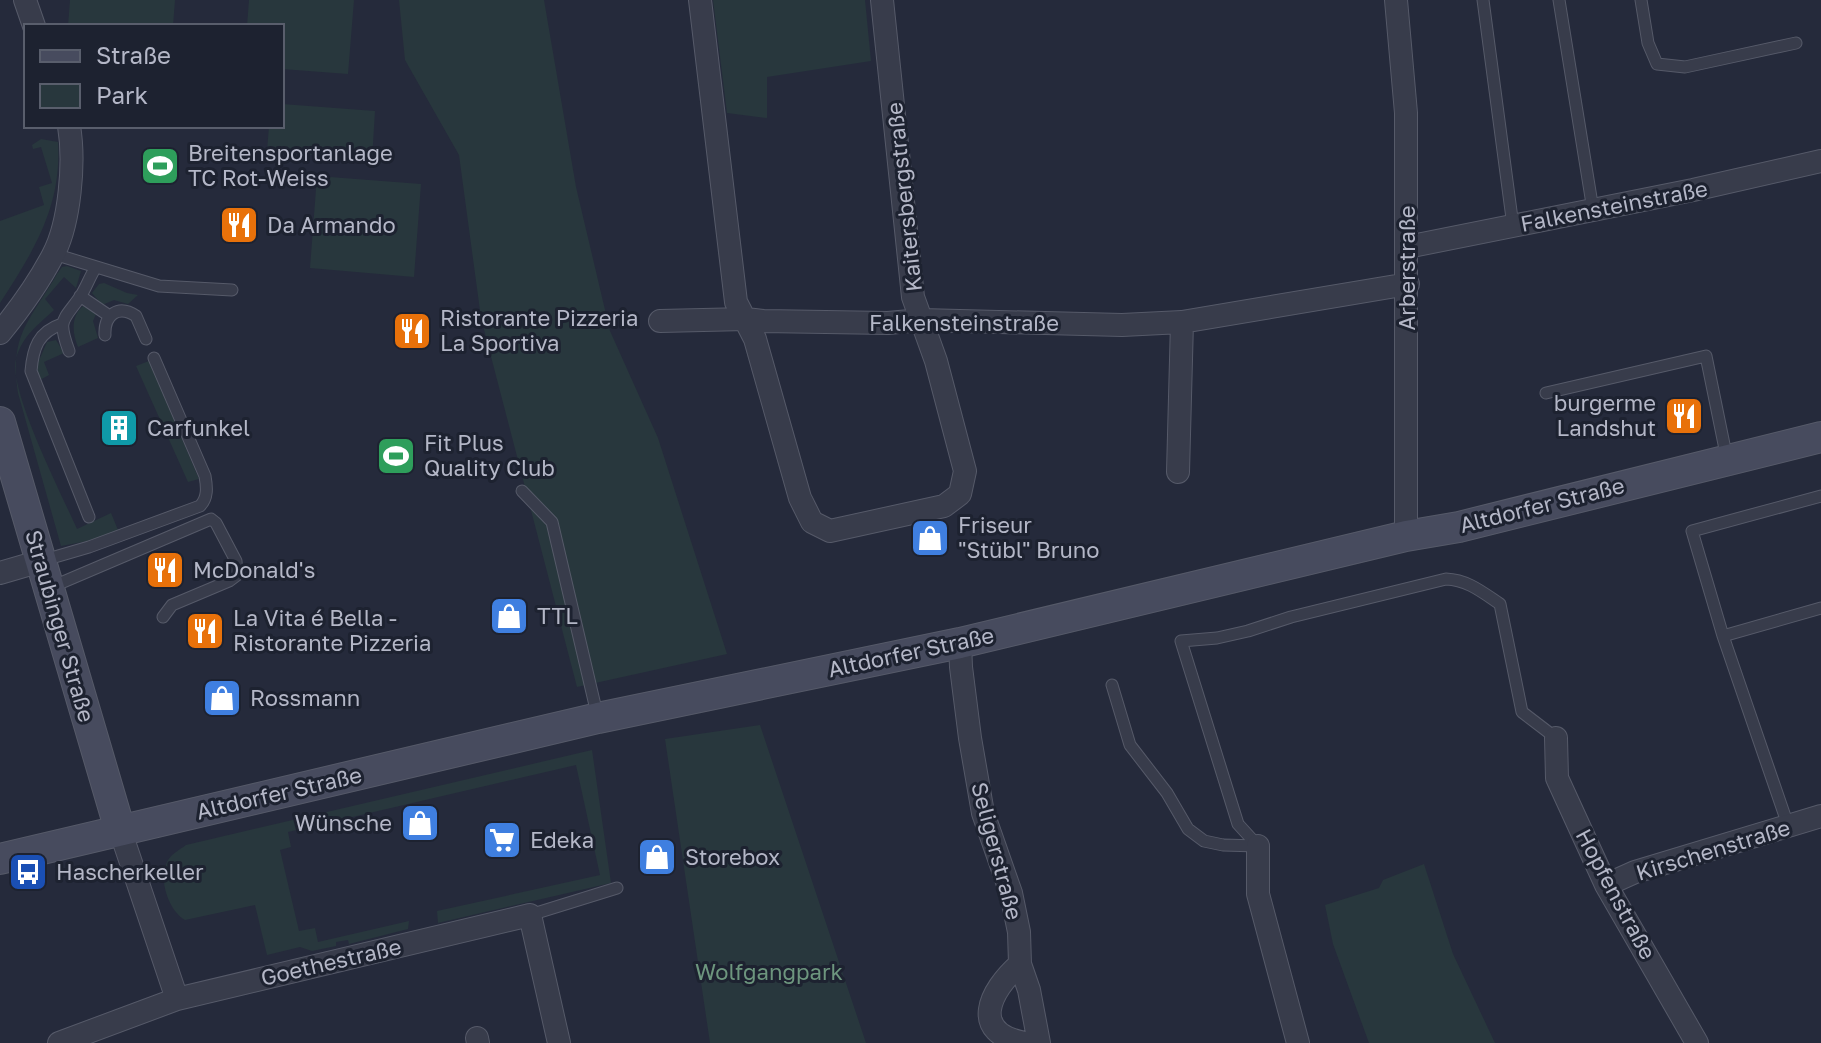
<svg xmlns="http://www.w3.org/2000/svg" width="1821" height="1043" font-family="'Golos Text',sans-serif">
<rect width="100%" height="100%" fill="#252a3b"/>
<!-- green -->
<path fill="#28373d" d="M70,0H175L173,26H68Z
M249,0H354L348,74L282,69V26H247Z
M399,0H544L576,187L610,331L658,438L727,654L577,687L481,318L459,155L405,60Z
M713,0H865L871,61L767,77V118L727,113Z
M282,104L375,111L372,160L267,151L269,126H282Z
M41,139L58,142C62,206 34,251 0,303V221L44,205L39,187L52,183L41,147L33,149L32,145Z
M317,176L421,184L414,277L310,268Z
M67,266L81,271L76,288L64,277L45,299L54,310C38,325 22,336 16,359C8,390 62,495 77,529L111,513L118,530L88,541L61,546L18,393C9,334 30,321 57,274L62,267Z
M104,283L127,293L138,295L128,304L114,300L102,305L92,293L99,284Z
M83,306L96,314L93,321L98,338L78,347C72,333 71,316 83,306Z
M56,340L64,353L44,362L49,375L38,381L37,365L47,342Z
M149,361L199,479L188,482L136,366Z
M760,725L866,1043H710L665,739Z
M592,750L611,883L438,923L437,911L600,875L576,765L288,832L291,847L280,850L299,931L315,928L318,942L409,921L408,929L349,944L348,940L336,942V946L312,951L300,947L267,955L255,905L185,920C169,911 158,880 167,862C170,855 179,850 186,845Z
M1424,864L1453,954L1495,1043H1369L1333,944L1325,905L1379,888L1383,880Z"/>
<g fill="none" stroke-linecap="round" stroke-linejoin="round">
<defs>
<path id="service" d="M1483,0L1513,226
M1559,0L1593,210
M1641,0L1648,43L1657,64L1685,67L1796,43
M54,254L159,286L232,290
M80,296L108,315
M62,324C38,332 33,348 31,371L89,517
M105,335C104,315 118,304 136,316L146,339
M69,351C57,319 63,321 80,297C86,288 90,276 96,267
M1546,393L1706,356L1727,459
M522,491L552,522L598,718
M41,561L89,547L200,506C208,498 207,487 205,476L154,358
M49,588L211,519L216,523L236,561L237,575L229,581L172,605L163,617
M1723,636L1821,608
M1112,685L1130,745L1167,793L1188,829L1204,841L1223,845L1258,846
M1789,828L1723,636L1692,531L1821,496
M1258,846L1238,824L1181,641L1217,638L1248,631L1291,617L1446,579C1468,580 1482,592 1500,604L1522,712L1556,738
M530,915L617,888"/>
<path id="minor" d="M25,0L34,26
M700,0L736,302L755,339L800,498L812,522L830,531L944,506L960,494L965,471L936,361L913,297L882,0
M1396,0L1406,113V536
M1407,247L1693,190L1821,161
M660,321L746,319L763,321L888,323L921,320L1122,325L1182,322L1408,284
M0,333C18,311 40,280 53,255C70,223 75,162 69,126
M1178,472L1182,322
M0,573L41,561
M960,643L961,667L970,738L983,813L1011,893L1019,932L1020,964L1029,990L1039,1043
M1556,738L1557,778L1606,885L1697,1043
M120,830L177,999
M1258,846V894L1298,1043
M1606,885L1635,872L1821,816
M1020,964C989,991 969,1033 1025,1043
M477,1038L478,1043
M59,1043L177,999L530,915L559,1043"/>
<path id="secondary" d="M0,422L120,830
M0,859L598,718L960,643L1406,536L1459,527L1821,437"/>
</defs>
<!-- service casing -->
<use href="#service" stroke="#565a69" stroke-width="13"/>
<!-- minor casing -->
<use href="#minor" stroke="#565a69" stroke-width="24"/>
<!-- secondary casing -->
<use href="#secondary" stroke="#565a69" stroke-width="32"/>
<!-- service -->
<use href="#service" stroke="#383c4b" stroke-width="11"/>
<!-- minor -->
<use href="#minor" stroke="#383c4b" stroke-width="22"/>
<!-- secondary -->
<use href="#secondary" stroke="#474b5e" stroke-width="30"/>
</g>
<!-- icons -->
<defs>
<symbol id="stadium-square" viewBox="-11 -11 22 22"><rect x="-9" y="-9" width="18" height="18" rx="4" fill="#2e9e5b" stroke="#1d2230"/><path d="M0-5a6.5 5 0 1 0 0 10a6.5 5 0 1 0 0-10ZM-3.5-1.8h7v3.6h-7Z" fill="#fff"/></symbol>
<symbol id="restaurant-square" viewBox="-11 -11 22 22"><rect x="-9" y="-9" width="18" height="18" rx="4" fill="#e8710a" stroke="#1d2230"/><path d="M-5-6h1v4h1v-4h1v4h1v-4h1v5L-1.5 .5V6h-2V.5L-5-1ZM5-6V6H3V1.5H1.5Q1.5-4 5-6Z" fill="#fff"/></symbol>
<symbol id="building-square" viewBox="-11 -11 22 22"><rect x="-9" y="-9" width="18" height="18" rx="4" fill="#0f9aa8" stroke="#1d2230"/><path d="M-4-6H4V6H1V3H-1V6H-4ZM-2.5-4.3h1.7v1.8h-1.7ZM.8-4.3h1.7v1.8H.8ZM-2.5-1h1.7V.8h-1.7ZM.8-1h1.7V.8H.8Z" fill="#fff"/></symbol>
<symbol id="shop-square" viewBox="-11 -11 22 22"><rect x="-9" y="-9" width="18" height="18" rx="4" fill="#3f7fe0" stroke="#1d2230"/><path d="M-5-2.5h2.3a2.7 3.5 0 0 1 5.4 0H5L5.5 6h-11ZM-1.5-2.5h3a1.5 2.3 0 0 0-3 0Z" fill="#fff"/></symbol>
<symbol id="supermarket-square" viewBox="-11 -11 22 22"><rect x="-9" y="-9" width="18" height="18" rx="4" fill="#3f7fe0" stroke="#1d2230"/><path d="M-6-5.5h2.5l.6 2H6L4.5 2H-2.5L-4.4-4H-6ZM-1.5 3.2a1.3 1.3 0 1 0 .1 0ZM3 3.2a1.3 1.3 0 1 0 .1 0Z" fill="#fff"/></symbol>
<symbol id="bus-square" viewBox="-11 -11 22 22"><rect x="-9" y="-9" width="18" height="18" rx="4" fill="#1a4fb4" stroke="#1d2230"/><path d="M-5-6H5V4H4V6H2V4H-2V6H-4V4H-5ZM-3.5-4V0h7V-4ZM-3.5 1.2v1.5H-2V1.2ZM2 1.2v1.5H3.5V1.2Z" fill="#fff"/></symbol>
</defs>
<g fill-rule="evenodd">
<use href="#stadium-square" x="138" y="144" width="44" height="44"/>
<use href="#restaurant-square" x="217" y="203" width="44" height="44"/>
<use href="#restaurant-square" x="390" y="309" width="44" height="44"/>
<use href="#restaurant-square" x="1662" y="394" width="44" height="44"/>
<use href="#building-square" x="97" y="406" width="44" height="44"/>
<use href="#stadium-square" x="374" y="434" width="44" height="44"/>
<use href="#shop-square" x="908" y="516" width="44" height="44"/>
<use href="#restaurant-square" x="143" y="548" width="44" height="44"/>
<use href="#shop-square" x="487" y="594" width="44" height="44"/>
<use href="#restaurant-square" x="183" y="609" width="44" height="44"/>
<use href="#shop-square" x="200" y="676" width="44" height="44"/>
<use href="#shop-square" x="398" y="801" width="44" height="44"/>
<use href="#supermarket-square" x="480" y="818" width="44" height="44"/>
<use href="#shop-square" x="635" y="835" width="44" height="44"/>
<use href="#bus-square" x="6" y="850" width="44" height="44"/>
</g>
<g text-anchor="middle" stroke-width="6" stroke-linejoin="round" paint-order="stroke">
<!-- poi labels -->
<g font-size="22" fill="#b4b7c7" stroke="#1d2230" text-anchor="start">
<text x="188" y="161">Breitensportanlage<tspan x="188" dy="25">TC Rot-Weiss</tspan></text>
<text x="267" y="233">Da Armando</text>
<text x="440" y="326">Ristorante Pizzeria<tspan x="440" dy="25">La Sportiva</tspan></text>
<text x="1656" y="411" text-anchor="end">burgerme<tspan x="1656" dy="25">Landshut</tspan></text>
<text x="147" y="436">Carfunkel</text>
<text x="424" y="451">Fit Plus<tspan x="424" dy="25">Quality Club</tspan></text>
<text x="958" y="533">Friseur<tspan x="958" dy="25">"Stübl" Bruno</tspan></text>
<text x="193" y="578">McDonald's</text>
<text x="537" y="624">TTL</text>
<text x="233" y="626">La Vita é Bella -<tspan x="233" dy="25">Ristorante Pizzeria</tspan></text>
<text x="250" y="706">Rossmann</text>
<text x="392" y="831" text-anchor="end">Wünsche</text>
<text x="530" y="848">Edeka</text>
<text x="685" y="865">Storebox</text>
<text x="56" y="880">Hascherkeller</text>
</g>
<!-- street labels -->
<g font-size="22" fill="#b4b7c7" stroke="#1d2230">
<text transform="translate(904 197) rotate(-96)" y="8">Kaitersbergstraße</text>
<text transform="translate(1614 206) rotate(-11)" y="8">Falkensteinstraße</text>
<text transform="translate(1407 268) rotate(-90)" y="8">Arberstraße</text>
<text x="964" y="331">Falkensteinstraße</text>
<text transform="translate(1542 505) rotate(-14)" y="8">Altdorfer Straße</text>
<text transform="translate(60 626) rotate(74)" y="8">Straubinger Straße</text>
<text transform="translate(911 652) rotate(-12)" y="8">Altdorfer Straße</text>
<text transform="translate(279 793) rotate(-13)" y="8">Altdorfer Straße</text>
<text transform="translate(1713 850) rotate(-17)" y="8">Kirschenstraße</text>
<text transform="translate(997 851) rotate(75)" y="8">Seligerstraße</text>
<text transform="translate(1616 894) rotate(62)" y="8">Hopfenstraße</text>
<text transform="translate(331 962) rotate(-13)" y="8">Goethestraße</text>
</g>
<!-- park labels -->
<g font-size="22" fill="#6d967e" stroke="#1d2230">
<text x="769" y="980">Wolfgangpark</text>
</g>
</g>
<!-- legend -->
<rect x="24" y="24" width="260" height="104" fill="#1d2230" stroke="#595e6c" stroke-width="2"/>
<rect x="40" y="50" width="40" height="12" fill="#474b5e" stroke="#595e6c" stroke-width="2"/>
<text x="96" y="64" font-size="24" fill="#b4b7c7">Straße</text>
<rect x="40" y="84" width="40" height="24" fill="#28373d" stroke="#595e6c" stroke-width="2"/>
<text x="96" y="104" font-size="24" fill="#b4b7c7">Park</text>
</svg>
